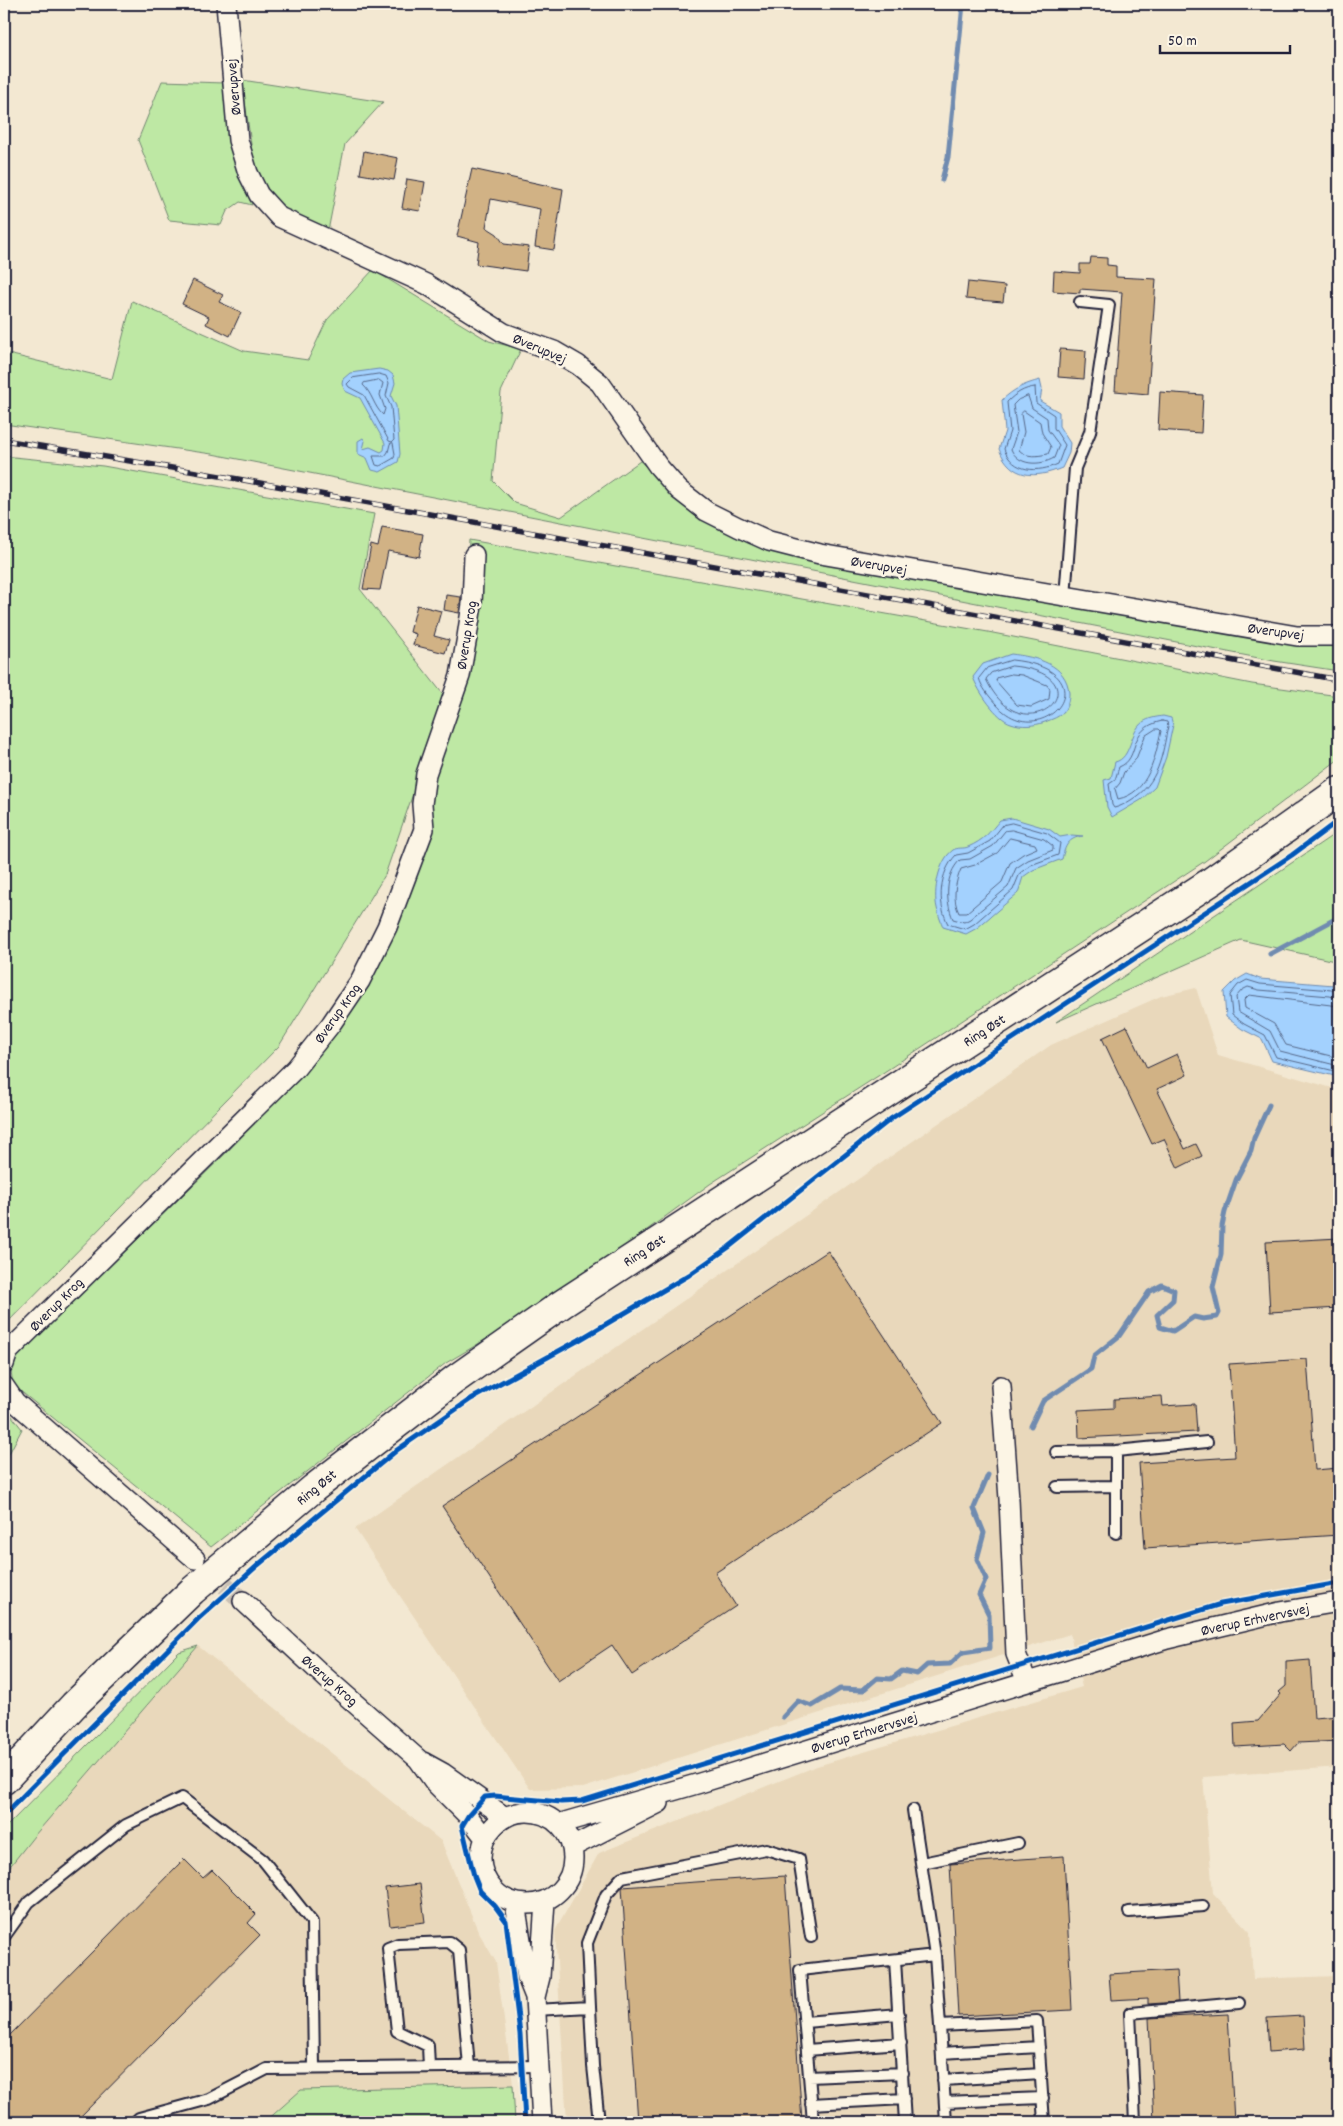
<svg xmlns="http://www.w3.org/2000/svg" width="1343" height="2126" font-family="Dekko,sans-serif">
<rect width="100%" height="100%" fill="#f3e8d2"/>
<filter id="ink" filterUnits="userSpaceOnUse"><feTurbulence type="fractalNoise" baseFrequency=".02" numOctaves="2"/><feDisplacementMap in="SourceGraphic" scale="10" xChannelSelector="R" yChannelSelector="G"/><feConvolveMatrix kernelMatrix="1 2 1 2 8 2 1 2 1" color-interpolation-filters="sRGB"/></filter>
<g filter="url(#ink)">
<!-- built -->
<path fill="#e9d8bb" d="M1196,988L1218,1055L1339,1090V1767L1203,1777L1213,1893L1250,1932L1253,1979L1339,1976V2122H567L555,1931L599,1853L817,1766L1082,1687L1070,1634L583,1788L530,1789L355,1529L1051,1045L1161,996Z
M198,1646L441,1841L479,1933L496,1962L513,2085L301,2090L265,2122H4V1874L34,1836Z"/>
<!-- green -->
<path fill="#bee8a4" stroke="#708570" d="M242,80L383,102L345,144L328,231L284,211L263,187L254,166Z
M162,81L225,83L242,178L252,205L240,202L227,211L221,225L169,220L138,140Z
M373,270L489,341L521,349L501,392L493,481L515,503L561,517L640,461L681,502L765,547L1339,642V671L1274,661L212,454L4,424V353L112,379L132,301L244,351L308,360L327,320Z
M4,456L103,466L374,514L360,589L446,698L385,875L279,1046L4,1326Z
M469,540L988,632L1252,684L1339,696V759L1205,861L878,1076L710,1184L544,1305L446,1363L211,1547L13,1385L11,1371L18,1356L227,1152L279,1097L334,1037L366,986L463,679Z
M1339,831V962L1241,940L1056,1022Z
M4,1406L22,1429L4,1463Z
M198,1646L34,1836L4,1874V1829L179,1652Z
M513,2085L515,2122H265L301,2090Z"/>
<!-- water -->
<path fill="#a3d1fe" stroke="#6f8bb0" d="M379,369L388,371L393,375L395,383L391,396L396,406L400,454L398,462L380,472L372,470L367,458L358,454V441L363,438L365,441L363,449L370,447L381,452L384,450L385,443L360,398L345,391L342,384L343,379L350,373Z
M1040,380L1042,389L1040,401L1059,412V426L1070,443L1069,453L1062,468C1035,479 1011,479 999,449L1005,431L1002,400C1014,389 1024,384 1040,380Z
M1011,654C1036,657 1067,664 1069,693C1069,699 1068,705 1064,711C1060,717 1052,719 1045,722C1034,726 1022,727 1011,723C997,719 978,691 973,677L983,664Z
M1163,716L1171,718L1173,725L1166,757L1155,787L1141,800L1112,817L1107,807L1104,780L1111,778L1115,762C1132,758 1129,732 1143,722C1149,718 1156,717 1163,716Z
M1012,818L1049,829L1060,837L1072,835L1083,836C1068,838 1065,846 1062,859L1033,870L1023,877L1018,893L977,928L966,934L943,927C941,921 938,915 937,908C933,892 938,861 953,850C958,847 963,849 968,847C984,840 989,833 1000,820Z
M1247,974L1260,979L1334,985L1339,989V1077L1272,1061L1262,1039L1242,1029L1226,1017L1224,992L1235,981Z"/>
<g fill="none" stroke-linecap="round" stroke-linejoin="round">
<!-- shore -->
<path stroke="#566889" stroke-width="1" d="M379,374L386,376L389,383L386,396L391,407L394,440L392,442L389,441L364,395L349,387L347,384L353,378Z
M379,380L383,383L380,395L385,409L383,415C374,407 372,393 363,385L364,383Z
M1035,387L1036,403L1054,415V428L1065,445L1058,464C1038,473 1013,473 1004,449L1010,431L1007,402C1015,394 1024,388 1035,387Z
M1028,396L1032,408L1047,418L1048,430L1059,445L1054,458C1040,466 1018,466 1011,449L1017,432L1013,405L1018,400Z
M1024,411L1040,422L1042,433L1051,447L1048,454C1037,456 1027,458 1019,450L1024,432L1021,414Z
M393,443L395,454L394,458L380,466L376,465L373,456H385L388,452L390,444Z
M1012,660C1115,671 1041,757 996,704C989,696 982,688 979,678L987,668Z
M1012,666C1110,675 1024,761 986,679L991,673Z
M1012,674L1022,675L1047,685L1050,689L1049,699L1031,707L1017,705L996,681L997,678Z
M1162,721L1167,722L1168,726C1162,756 1159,783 1131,800C1126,803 1120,807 1114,808L1112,805L1109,784L1115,780L1119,767C1142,758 1125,729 1162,721Z
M1156,729H1159L1161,731C1155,757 1149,793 1118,799L1115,789L1120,783L1124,772L1136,759L1145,736Z
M1012,823L1047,833L1060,843L1058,855L1031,865L1020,873L1013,890L974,924L965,929L948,924C937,902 939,873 956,855L968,853L990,841L1003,825Z
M1012,830L1044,839L1053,846V850L1028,860L1016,868L1008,887L970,919L964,922L953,919C945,900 945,875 960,860L970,859L993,846L1005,831Z
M1010,838L1035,844L1037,848L1023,854L1010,863L1002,882L966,913H959C952,899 955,883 961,869L975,865L997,853Z
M1339,992L1332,990L1260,984L1247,980L1238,985L1230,995L1232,1015L1244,1024L1265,1035L1276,1057L1339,1072
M1339,999L1330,996L1259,990L1248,987L1242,990L1236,997L1238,1012L1270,1031L1280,1051L1339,1066
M1339,1006L1249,995L1244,1000L1245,1008L1274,1024L1286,1045L1339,1058"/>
<!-- stream -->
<path stroke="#6f8bb0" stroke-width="5" d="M942,180L948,157L963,4
M1270,954L1339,917
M1031,1426L1043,1401L1091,1369L1094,1356L1119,1336L1149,1292L1162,1285L1174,1290L1173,1300L1157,1315L1160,1327L1173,1331L1194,1317L1203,1319L1217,1317L1219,1313L1213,1287L1221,1255L1222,1226L1225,1212L1236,1180L1251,1151L1254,1138L1269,1105
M783,1717L798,1701L812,1706L840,1689L863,1690L877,1678L891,1679L902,1671L917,1674L927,1665L950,1664L963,1652L990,1648L989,1615L979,1595L986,1579L977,1559L984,1533L974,1508L988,1475"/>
</g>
<!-- building -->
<path fill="#d1b285" stroke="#22223b" d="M364,151L398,158L394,180L360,174Z
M472,169L563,189L554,250L535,247L540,209L491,199L486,227L497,234L504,244L529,247L526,271L476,264L479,242L457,236Z
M407,179L425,182L420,211L402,208Z
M1091,257L1107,258V265L1116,266V277L1156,279L1148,394L1115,391L1122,292L1080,289V293L1053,291L1054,271L1080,273V264H1090Z
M193,280L223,295L219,302L241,312L230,336L206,324L209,317L182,304Z
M968,282L1005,286L1003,302L966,299Z
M1060,349L1086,351L1084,379L1058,377Z
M1160,392L1203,395L1201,433L1158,430Z
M382,527L423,534L419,557L388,551L380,590L363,589L371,545L378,547Z
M446,595L461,597L459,613L444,610Z
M417,605L441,611L434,636L449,640L445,653L413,645L416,634L410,632Z
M1127,1026L1147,1068L1177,1054L1187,1075L1157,1089L1185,1149L1196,1144L1202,1156L1178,1168L1164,1139L1152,1144L1102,1038Z
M1339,1238V1308L1270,1312L1266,1242Z
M828,1251L942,1423L715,1573L736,1606L632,1675L612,1645L558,1681L442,1506Z
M1307,1359L1315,1470L1339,1468V1535L1145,1548L1139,1463L1235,1457L1229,1364Z
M1162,1396L1163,1406L1195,1404L1197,1432L1079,1438L1078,1410L1114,1408V1399Z
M1310,1660L1314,1718L1339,1716V1741L1298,1743L1291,1751L1284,1744L1235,1747L1234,1723L1258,1721L1281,1694L1279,1692L1286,1686V1662Z
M1064,1856L1072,2010L958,2016L950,1864Z
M184,1859L203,1878L212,1870L256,1914L248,1923L260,1935L75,2122H4V2041Z
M785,1876L802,2122H638L622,1887Z
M420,1884L425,1922L390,1926L385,1888Z
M1176,1970L1178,2002L1148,2004V1998L1111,2000L1109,1974Z
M1228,2014L1234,2122H1154L1149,2018Z
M1303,2016L1305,2049L1269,2052L1267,2018Z"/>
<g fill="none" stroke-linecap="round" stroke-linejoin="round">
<!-- street-tunnel -->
<path stroke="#c9c0b4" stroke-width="19" stroke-dasharray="19 9" stroke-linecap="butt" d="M204,1567L243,1601"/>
<defs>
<path id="lane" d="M1065,597L1075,468L1090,432L1109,305L1080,302
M1056,1452L1116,1451
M1057,1487L1116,1486
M1116,1533V1451L1207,1442
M922,1863L1018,1843
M1129,1912L1203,1906
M4,1937L29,1902L126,1825L182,1798L263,1860L312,1922L314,2068
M935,1955L940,2026L1037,2021L1044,2122
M895,1960L905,2122
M590,2007L587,1943L606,1895L622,1877L766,1849L799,1859L811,1937
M535,2010L590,2007L593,2066L599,2122
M805,2022L899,2014
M940,2026L946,2122
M807,2050L901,2043
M942,2053L1039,2047
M429,2067L428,2046L397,2031L388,1948L398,1944L449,1942L459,1950L469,2067
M809,2077L903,2073
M943,2080L1041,2074
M945,2102L1043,2098
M811,2104L904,2099
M135,2122L139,2118L209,2099L267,2069L539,2066
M813,2122L800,1970L935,1955L913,1810
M1135,2122L1130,2013L1239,2003"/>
<path id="street" d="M226,4L238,140L248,173L259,195L279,217L426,284L504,333L554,351L578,365L600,383L658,466L679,490L706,511L738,527L769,541L820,554L1297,636H1339
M4,1364L8,1352L296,1068L331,1024L360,981L387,927L424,829L422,804L426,774L460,676L467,637L472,604L474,555
M4,1386L15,1402L195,1559
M1001,1386L1009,1499L1016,1654L1027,1682
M243,1601L326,1678L418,1759L435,1783L468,1816L485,1838
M423,1762L443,1773L505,1817
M481 1858a46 46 0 1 1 92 0a46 46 0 1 1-92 0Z
M558,1824L700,1783L1167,1639L1280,1612L1339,1602
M572,1847L659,1803
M515,1903L527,1977L535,1997
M542,2122L535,1997L540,1977L545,1901"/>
<path id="secondary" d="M4,1780L74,1705L192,1591L314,1488L454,1380L562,1304L1212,881L1339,791"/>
</defs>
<!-- lane casing -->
<use href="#lane" stroke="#22223b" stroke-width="14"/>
<!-- street casing -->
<use href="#street" stroke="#22223b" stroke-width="22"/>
<!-- secondary casing -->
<use href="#secondary" stroke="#22223b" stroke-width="31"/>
<!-- lane -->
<use href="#lane" stroke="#fcf5e5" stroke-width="10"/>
<!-- street -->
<use href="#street" stroke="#fcf5e5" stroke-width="19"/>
<!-- secondary -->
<use href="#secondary" stroke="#fcf5e5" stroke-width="28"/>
<defs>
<path id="rail" d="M4,440L238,479L1339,680"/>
</defs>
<!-- rail casing -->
<use href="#rail" stroke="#22223b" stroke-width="5.5"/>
<!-- rail -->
<use href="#rail" stroke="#fcf5e5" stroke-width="4" stroke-dasharray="11" stroke-linecap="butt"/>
<defs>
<path id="cycleway" d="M4,1815L198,1619L258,1565L397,1450L471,1399L579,1340L689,1275L729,1247L892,1118L1292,855L1339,820
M525,2122L520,2034L506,1921L495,1906L480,1891L474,1876L462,1826L468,1816L485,1797L495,1796L561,1802L582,1801L1221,1604L1339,1583"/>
</defs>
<!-- cycleway casing -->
<use href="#cycleway" stroke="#fcf5e5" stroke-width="8"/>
<!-- cycleway -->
<use href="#cycleway" stroke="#0057b8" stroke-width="5"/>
</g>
</g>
<g text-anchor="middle" stroke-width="5" stroke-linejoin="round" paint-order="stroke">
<!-- street labels -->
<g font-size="15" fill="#22223b" stroke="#fcf5e5">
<text transform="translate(233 87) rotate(-95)" y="5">Øverupvej</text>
<text transform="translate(540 348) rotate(23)" y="5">Øverupvej</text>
<text transform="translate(879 565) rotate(10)" y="5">Øverupvej</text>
<text transform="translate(1276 631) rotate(8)" y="5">Øverupvej</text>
<text transform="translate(466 635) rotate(-81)" y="5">Øverup Krog</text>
<text transform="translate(337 1013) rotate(-55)" y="5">Øverup Krog</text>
<text transform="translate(984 1030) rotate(-33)" y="5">Ring Øst</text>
<text transform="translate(644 1250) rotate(-33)" y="5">Ring Øst</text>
<text transform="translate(56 1304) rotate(-45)" y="5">Øverup Krog</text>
<text transform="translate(316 1487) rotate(-39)" y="5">Ring Øst</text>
<text transform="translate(1255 1619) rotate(-12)" y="5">Øverup Erhvervsvej</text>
<text transform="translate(330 1680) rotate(41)" y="5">Øverup Krog</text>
<text transform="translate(864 1732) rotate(-17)" y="5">Øverup Erhvervsvej</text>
</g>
</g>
<!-- margin -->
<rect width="1343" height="2126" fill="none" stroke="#fcf5e5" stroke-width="20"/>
<rect x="10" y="10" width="1323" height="2106" fill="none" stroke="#22223b" stroke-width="2" filter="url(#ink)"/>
<!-- scale -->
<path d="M1160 45v8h130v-8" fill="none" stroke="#22223b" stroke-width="2.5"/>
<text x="1168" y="45" font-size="15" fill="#22223b" stroke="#fcf5e5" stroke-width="4" paint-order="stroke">50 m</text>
</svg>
